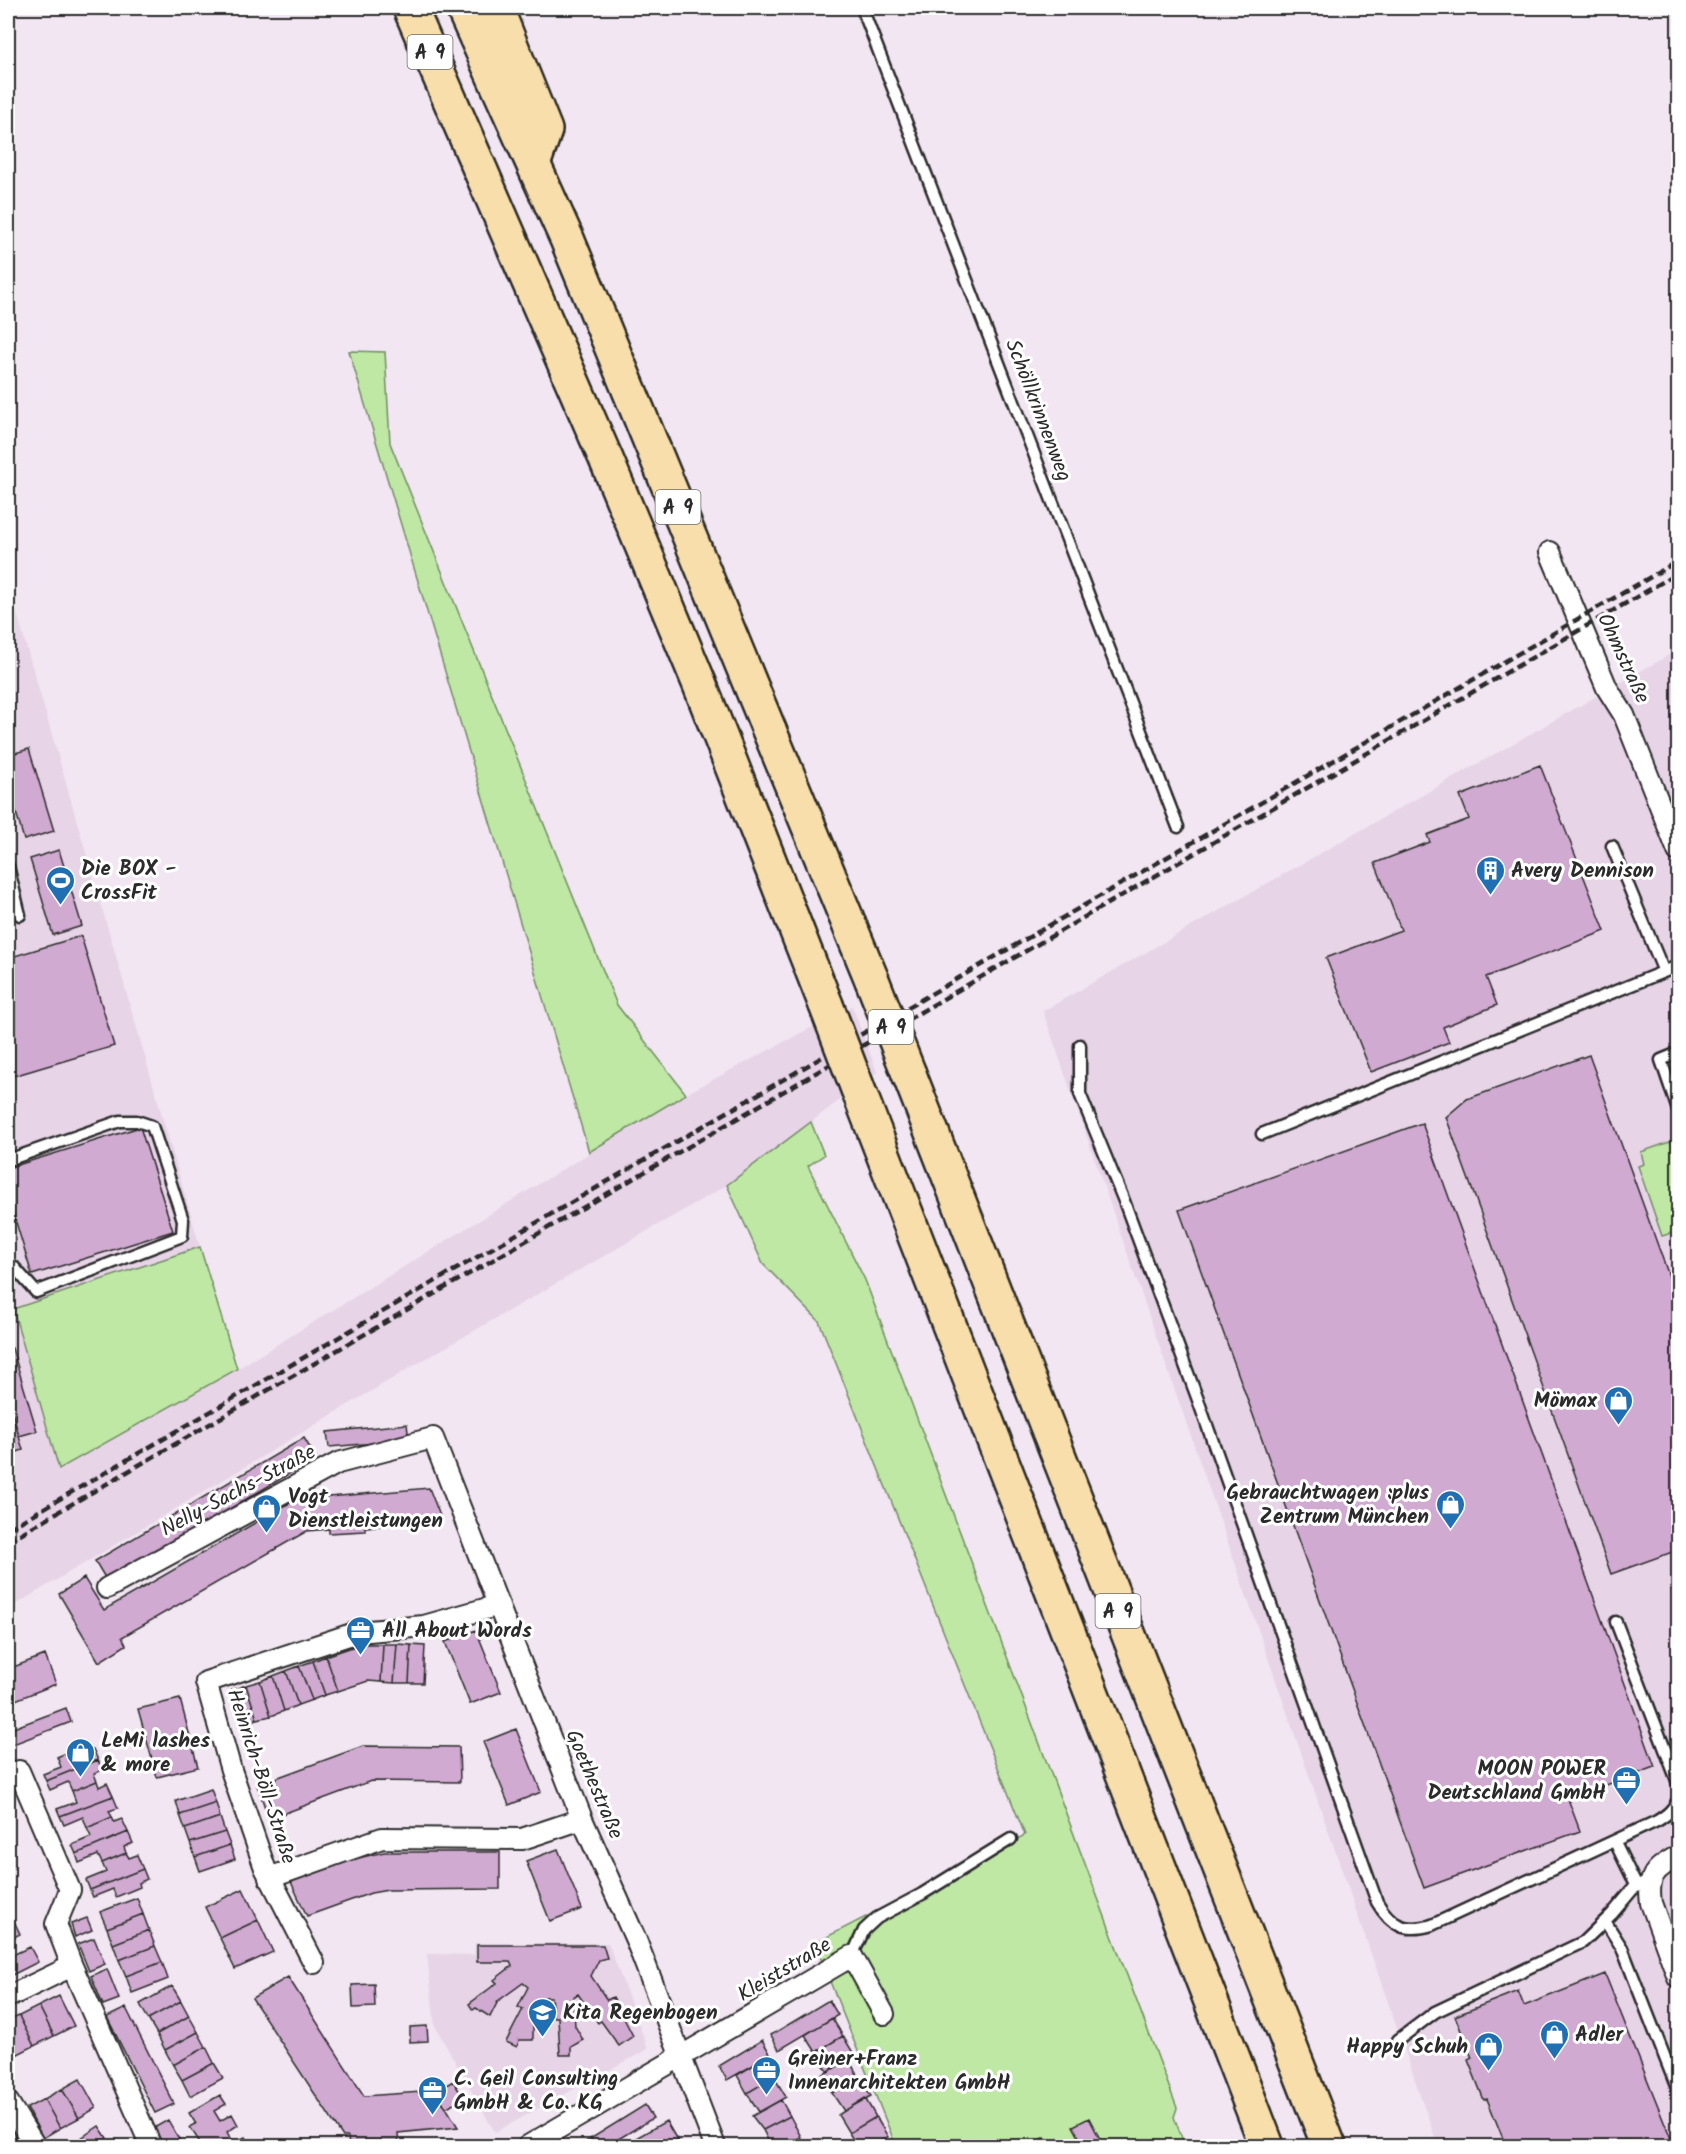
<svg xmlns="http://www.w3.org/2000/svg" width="1686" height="2154" font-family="Kalam,sans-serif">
<rect width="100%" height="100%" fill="#f1e6f1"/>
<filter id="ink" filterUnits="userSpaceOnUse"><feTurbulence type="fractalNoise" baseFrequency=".0167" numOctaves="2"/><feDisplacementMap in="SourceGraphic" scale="12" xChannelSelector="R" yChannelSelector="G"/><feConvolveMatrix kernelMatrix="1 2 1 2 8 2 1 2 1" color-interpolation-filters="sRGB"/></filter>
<g filter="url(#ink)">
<!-- built -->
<path fill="#e7d4e7" d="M8,583L200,1247L13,1309L59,1469L237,1369L686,1094L852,1006L877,1072L727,1185L413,1366L8,1609Z
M1678,650V2146H1438L1043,1011Z
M475,1943H608L648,2049L495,2132L435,2026L427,1954L474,1955Z"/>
<!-- green -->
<path fill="#bee8a4" stroke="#748a68" stroke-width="1.5" d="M349,351L385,352L390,443L617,1005L686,1094L589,1152Z
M811,1122L824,1155L808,1166L865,1280L1177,2108L1174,2117L1185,2146H896L819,1954L815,1943L1025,1835L819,1321L763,1264L727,1185Z
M1678,1139V1231L1662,1236L1638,1166L1644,1164L1641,1152Z
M200,1247L237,1369L59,1469L13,1309Z"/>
<!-- building -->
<path fill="#d0aad1" stroke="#2b2b2b" stroke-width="1.5" d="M29,749L54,831L24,840L8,784V755Z
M1540,765L1605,931L1486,977L1497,1005L1443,1027L1449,1042L1371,1072L1326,958L1401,930L1375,863L1430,842L1427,835L1469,819L1460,796Z
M59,850L82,926L53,935L30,859Z
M81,936L114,1046L10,1077L8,1068V958Z
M1589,1055L1678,1301V1550L1611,1574L1446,1117L1467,1099Z
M1422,1123L1655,1767L1568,1799L1580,1831L1424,1888L1179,1210Z
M140,1127L173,1231L32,1275L8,1196V1168Z
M12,1348L37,1431L19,1436L8,1398V1393L12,1392L8,1376V1349Z
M8,1399L23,1450L8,1455Z
M407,1424L409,1440L329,1447L327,1432Z
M304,1438L316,1458L107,1581L95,1561Z
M429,1488L442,1521L365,1527V1531L329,1533V1529L307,1531L122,1637L126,1645L99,1662L59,1594L84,1578L104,1610L295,1500Z
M476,1630L501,1692L470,1704L445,1642Z
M361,1644H383L381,1682L368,1681L338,1691L326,1656Z
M383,1644H397L394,1683L381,1682Z
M397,1644L411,1645L409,1683H394Z
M411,1645L425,1646L423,1683H409Z
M45,1655L56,1684L8,1703V1669Z
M326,1656L338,1691L325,1695L313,1661Z
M313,1661L325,1695L312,1700L299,1666Z
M299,1666L312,1700L298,1705L286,1671Z
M286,1671L298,1705L284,1711L273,1676Z
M273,1676L284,1711L271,1716L260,1681Z
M260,1681L271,1716L257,1719L246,1685Z
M246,1685L257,1719L244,1724L232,1690Z
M180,1699L198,1767L157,1777L138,1709Z
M66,1708L71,1722L8,1746V1730Z
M516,1729L541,1792L509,1805L483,1742Z
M83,1746L85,1752L93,1749L98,1760L46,1781L43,1774L61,1767L57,1757Z
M363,1746L459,1747L460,1782L371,1781L269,1819L257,1785Z
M98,1760L102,1770L94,1774L97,1781L72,1791L68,1782L50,1790L46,1781Z
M97,1781L99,1787L107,1783L113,1796L60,1816L57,1809L76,1802L72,1791Z
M211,1789L216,1803L180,1815L176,1801Z
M113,1796L118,1808L109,1811L112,1817L87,1828L83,1817L64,1825L60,1816Z
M216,1803L220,1817L185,1829L180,1815Z
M112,1817L114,1822L122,1819L128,1832L76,1854L72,1845L91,1837L87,1828Z
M220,1817L225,1832L190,1843L185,1829Z
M128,1832L133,1843L124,1847L126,1853L102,1863L98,1855L79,1863L76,1854Z
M225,1832L230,1845L195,1857L190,1843Z
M230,1845L235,1859L200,1871L195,1857Z
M558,1849L582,1909L550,1921L526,1861Z
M384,1852H500V1889L388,1890L371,1893L307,1916L291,1882L354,1859Z
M126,1853L129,1858L137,1855L143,1869L90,1890L86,1880L106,1872L102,1863Z
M143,1869L147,1879L139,1883L140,1887L116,1897L113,1889L93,1897L90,1890Z
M243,1889L258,1920L220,1938L205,1907Z
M137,1898L143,1914L107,1928L100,1912Z
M8,1908L20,1934L8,1940Z
M143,1914L149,1930L113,1944L107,1928Z
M87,1918L92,1930L75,1937L71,1924Z
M258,1920L273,1952L235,1969L220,1938Z
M149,1930L155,1946L119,1960L113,1944Z
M94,1938L105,1964L89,1971L78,1944Z
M477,1945H603L607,1958L599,1960L591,1976L607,2000L613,1997L633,2036L619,2046L601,2021L598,2023L578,1994L573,1997L575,2026L583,2040L571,2047V2055H560L558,2017H553L551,1997H545L533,2023V2040H519L517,2047L506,2042L523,2009L518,2007L528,1987L523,1983L498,2001L490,2017L476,2008L473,2010L469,2004L497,1983L494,1980L512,1966L510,1962H477Z
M155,1946L162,1962L126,1976L119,1960Z
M30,1947L38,1962L8,1977V1957Z
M162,1962L168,1979L132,1993L126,1976Z
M107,1969L119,1999L103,2005L91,1976Z
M1605,1974L1674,2146H1506L1487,2099L1484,2100L1468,2060L1472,2058L1455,2016L1518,1991L1524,2006Z
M288,1977L364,2096L436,2091L458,2127L398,2133L399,2146H349L348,2137H343L252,1998Z
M374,1984L375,2007L353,2008L352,1985Z
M172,1986L181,2001L148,2019L140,2004Z
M59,1996L74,2026L54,2036L39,2006Z
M829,2000L838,2015L779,2050L771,2035Z
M181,2001L189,2016L157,2034L148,2019Z
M39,2006L54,2036L34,2046L19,2016Z
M126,2008L174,2104L155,2113L107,2017Z
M19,2016L34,2046L14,2056L8,2043V2021Z
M189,2016L198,2032L165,2050L157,2034Z
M832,2018L843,2036L816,2052L805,2035Z
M427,2026L428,2041L410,2042V2027Z
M198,2032L206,2047L173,2065L165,2050Z
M843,2036L855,2056L828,2072L816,2052Z
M762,2040L771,2055L727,2080L719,2066Z
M8,2043L14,2056L8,2059Z
M206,2047L214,2063L182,2080L173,2065Z
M764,2059L774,2077L747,2093L737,2075Z
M848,2059L859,2077L832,2093L822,2075Z
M214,2063L223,2078L190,2096L182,2080Z
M774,2077L786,2097L759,2112L747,2093Z
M859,2077L871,2096L844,2111L832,2093Z
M80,2079L96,2108L79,2118L62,2089Z
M453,2081L463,2097L446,2108L436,2091Z
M62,2089L79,2118L60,2128L44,2099Z
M220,2095L226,2104L214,2111L220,2121L232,2114L238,2125L227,2132L233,2143L245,2137L250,2146H202L190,2127L196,2124L189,2113Z
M865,2098L876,2117L849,2133L838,2115Z
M44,2099L60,2128L43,2138L27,2108Z
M781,2100L790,2116L763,2130L752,2116Z
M645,2105L653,2118L607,2146H579Z
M790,2116L801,2137L784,2146H771L763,2130Z
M876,2117L888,2137L873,2146H857L849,2133Z
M1089,2118L1100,2139L1084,2146L1073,2126Z
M168,2120L183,2146H164L154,2128Z
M666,2121L677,2140L666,2146H641L636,2138Z
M8,2123L18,2140L8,2146Z
M99,2126L107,2138L95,2146H69Z
M1045,2137L1050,2146H1034L1033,2144Z
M18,2140L22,2146H8Z
M677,2140L680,2146H666Z
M797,2140L801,2146H784Z"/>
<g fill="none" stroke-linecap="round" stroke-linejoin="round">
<defs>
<path id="service" d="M862,8L1178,827
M1612,846L1664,972
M8,866L20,915
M1080,1045V1094L1124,1201L1198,1400L1377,1902C1391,1926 1405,1933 1432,1925L1657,1821C1667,1815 1673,1810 1678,1800
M1678,1053L1661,1060L1678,1110
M1262,1134L1678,966
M8,1160L120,1121H137L152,1126L183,1220L182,1236L36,1292L13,1266H8
M1616,1622L1678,1783
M1615,1842L1637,1887
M1605,1921L1622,1948L1678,2091
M852,1956L864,1930L877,1918L922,1894L1011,1839
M1398,2040L1435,2012L1583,1942L1612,1914L1633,1889L1650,1880"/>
<path id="minor" d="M1550,552L1607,688L1624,715L1678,851
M107,1588L338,1463L433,1438L582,1819L636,1940L715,2146
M8,1776L19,1771L70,1890L56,1924L72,1966L151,2146
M1678,1856C1655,1869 1647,1875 1651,1903L1678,1977
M269,1878L382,1838L522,1839L582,1819
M314,1963L265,1868L231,1770L206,1682L358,1632L424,1626L499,1605
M8,1997L72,1966
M8,2102L35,2146
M528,2146L852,1956L884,2014"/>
<path id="motorway" d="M410,8L606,459L700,685L826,1005
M463,8L567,239L872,980
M496,8L545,130L534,162
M909,1074L1329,2146
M861,1097L1267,2146"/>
</defs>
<!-- service casing -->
<use href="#service" stroke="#2b2b2b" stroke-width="15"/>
<!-- minor casing -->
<use href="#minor" stroke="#2b2b2b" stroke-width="24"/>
<!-- motorway casing -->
<use href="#motorway" stroke="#2b2b2b" stroke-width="38"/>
<!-- service -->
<use href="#service" stroke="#fff" stroke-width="10"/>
<!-- minor -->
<use href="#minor" stroke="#fff" stroke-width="20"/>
<!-- motorway -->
<use href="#motorway" stroke="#f8deab" stroke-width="33"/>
<!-- rail -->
<path stroke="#2b2b2b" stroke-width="4.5" stroke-dasharray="9 4.5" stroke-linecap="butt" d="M8,1529L1678,561
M8,1541L1678,573"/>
<defs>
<path id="motorway-bridge" d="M872,980L909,1074
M826,1005L861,1097"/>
</defs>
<!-- motorway-bridge casing -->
<use href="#motorway-bridge" stroke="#2b2b2b" stroke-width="38" stroke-linecap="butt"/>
<!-- motorway-bridge -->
<use href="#motorway-bridge" stroke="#f8deab" stroke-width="33"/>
</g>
</g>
<!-- icons -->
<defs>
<symbol id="building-pin" viewBox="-11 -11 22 30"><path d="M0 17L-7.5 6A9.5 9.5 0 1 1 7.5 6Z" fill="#1f6fb2" stroke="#fff"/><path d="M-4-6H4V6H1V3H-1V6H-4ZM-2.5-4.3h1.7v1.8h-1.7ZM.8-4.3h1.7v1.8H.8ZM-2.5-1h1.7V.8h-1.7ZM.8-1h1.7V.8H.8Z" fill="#fff"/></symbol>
<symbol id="stadium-pin" viewBox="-11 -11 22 30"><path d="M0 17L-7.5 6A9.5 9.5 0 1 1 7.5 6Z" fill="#1f6fb2" stroke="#fff"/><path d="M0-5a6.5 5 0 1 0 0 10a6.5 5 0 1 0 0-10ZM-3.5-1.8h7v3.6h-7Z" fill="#fff"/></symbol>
<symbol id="shop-pin" viewBox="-11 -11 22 30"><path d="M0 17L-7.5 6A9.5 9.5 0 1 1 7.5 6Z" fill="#1f6fb2" stroke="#fff"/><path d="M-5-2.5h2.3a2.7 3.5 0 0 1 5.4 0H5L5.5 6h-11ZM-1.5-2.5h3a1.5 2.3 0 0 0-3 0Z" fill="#fff"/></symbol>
<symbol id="office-pin" viewBox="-11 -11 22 30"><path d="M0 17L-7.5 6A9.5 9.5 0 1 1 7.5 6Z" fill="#1f6fb2" stroke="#fff"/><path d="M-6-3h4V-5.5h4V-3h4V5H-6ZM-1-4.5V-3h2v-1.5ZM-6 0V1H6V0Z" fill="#fff"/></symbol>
<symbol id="school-pin" viewBox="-11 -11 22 30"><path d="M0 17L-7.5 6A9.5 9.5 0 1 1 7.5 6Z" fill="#1f6fb2" stroke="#fff"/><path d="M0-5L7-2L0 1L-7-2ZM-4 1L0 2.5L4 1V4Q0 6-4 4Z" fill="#fff"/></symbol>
</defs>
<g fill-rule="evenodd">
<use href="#building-pin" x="1474" y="854" width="33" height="45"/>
<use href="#stadium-pin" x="44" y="864" width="33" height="45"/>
<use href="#shop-pin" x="1602" y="1384" width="33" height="45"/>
<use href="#shop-pin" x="1434" y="1488" width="33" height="45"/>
<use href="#shop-pin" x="250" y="1492" width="33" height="45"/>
<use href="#office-pin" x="344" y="1614" width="33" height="45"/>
<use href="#shop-pin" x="64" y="1736" width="33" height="45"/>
<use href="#office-pin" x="1610" y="1764" width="33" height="45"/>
<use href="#school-pin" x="526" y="1996" width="33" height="45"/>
<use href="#shop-pin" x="1538" y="2018" width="33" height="45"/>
<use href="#shop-pin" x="1472" y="2030" width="33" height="45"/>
<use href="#office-pin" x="750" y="2054" width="33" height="45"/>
<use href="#office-pin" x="416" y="2074" width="33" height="45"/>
</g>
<g text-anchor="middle" stroke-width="6" stroke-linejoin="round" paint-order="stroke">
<!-- shield labels -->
<g fill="#fff" stroke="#6b6b6b" stroke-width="1.5">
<rect x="407.5" y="35" width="45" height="34" rx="4.5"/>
<rect x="655.5" y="490" width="45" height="34" rx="4.5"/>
<rect x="868.5" y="1010" width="45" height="34" rx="4.5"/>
<rect x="1095.5" y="1594" width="45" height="34" rx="4.5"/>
</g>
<g font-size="20" font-weight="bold" fill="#2b2b2b">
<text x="430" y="59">A 9</text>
<text x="678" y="514">A 9</text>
<text x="891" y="1034">A 9</text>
<text x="1118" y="1618">A 9</text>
</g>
<!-- street labels -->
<g font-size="21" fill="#2b2b2b" stroke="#fff">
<text transform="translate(1039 410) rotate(69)" y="7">Schöllkrinnenweg</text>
<text transform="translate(1624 658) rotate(65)" y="7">Ohmstraße</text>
<text transform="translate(238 1490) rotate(-28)" y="7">Nelly-Sachs-Straße</text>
<text transform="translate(262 1776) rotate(72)" y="7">Heinrich-Böll-Straße</text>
<text transform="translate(595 1784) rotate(67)" y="7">Goethestraße</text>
<text transform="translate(784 1969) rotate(-31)" y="7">Kleiststraße</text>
</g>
<!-- poi labels -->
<g font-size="21" font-weight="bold" fill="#2b2b2b" stroke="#fff" text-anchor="start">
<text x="81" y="875">Die BOX -<tspan x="81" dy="24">CrossFit</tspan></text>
<text x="1511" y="877">Avery Dennison</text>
<text x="1597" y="1407" text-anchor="end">Mömax</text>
<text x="1429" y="1499" text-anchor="end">Gebrauchtwagen :plus<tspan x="1429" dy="24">Zentrum München</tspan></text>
<text x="288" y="1503">Vogt<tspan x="288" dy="24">Dienstleistungen</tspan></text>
<text x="382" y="1637">All About Words</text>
<text x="101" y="1747">LeMi lashes<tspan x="101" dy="24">&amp; more</tspan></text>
<text x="1606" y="1775" text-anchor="end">MOON POWER<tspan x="1606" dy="24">Deutschland GmbH</tspan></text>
<text x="563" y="2019">Kita Regenbogen</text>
<text x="1575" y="2041">Adler</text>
<text x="1468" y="2053" text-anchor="end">Happy Schuh</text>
<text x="788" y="2065">Greiner+Franz<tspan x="788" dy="24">Innenarchitekten GmbH</tspan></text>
<text x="454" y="2085">C. Geil Consulting<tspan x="454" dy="24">GmbH &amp; Co. KG</tspan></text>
</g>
</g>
<!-- margin -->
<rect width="1686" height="2154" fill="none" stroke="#fff" stroke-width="30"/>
<rect x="15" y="15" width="1656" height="2124" fill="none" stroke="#2b2b2b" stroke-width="2" filter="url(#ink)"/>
</svg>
